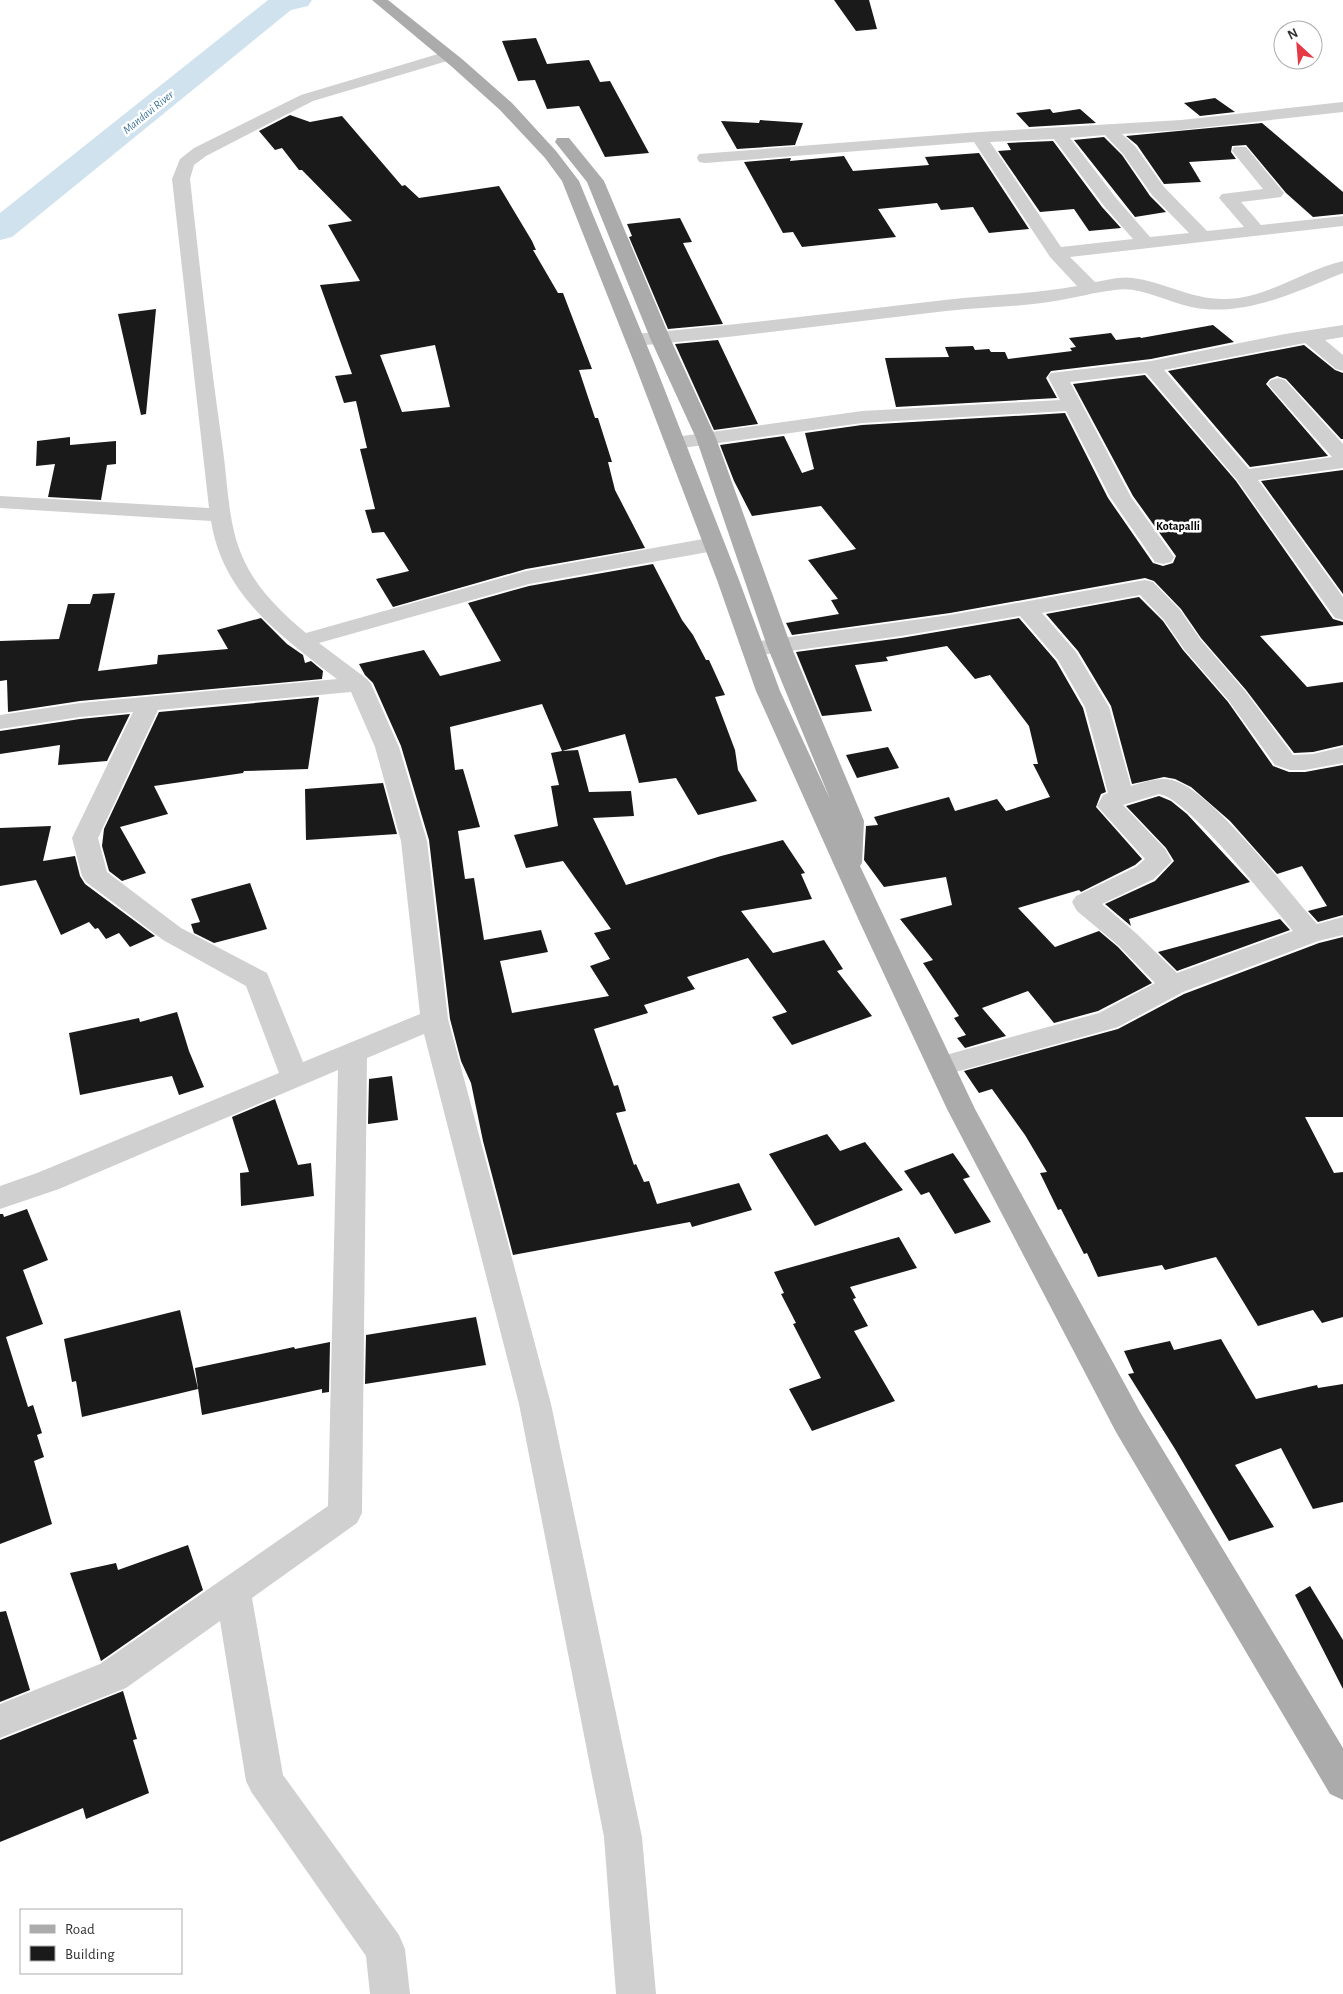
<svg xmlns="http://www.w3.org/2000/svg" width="1343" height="1994" font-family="'Alegreya Sans',sans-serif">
<rect width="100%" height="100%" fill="#fff"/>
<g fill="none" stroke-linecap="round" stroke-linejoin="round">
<!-- river -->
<path fill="#cfe2ee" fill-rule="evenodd" d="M268,0H312L308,6L291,10L12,237L0,240V213Z"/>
</g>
<!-- building -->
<path fill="#1a1a1a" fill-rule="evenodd" d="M834,0H869L877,29L856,31Z
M536,38L547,64L589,60L600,82L610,81L649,153L605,157L579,106L547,109L535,80L518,81L502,41Z
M1215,98L1235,112L1200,116L1184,103Z
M1050,109L1053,113L1080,109L1096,123L1029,127L1016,113Z
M290,115L310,122L342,116L402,186L405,185L419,198L499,186L532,241L536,250H533L558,293H563L592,369L579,370L595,418H598L612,462H608L615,490L645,548L526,569L393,607L376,579L409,571L384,532L372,533L365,510L375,509L360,449L367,448L356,401L344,403L335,376L352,374L320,285L360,281L328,225L352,221L302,170H299L282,148L275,150L259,131ZM435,345L450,407L402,412L380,355Z
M760,120L803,123L795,145L737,149L721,121L759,123Z
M1262,123L1343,192V214L1313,217L1286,193L1246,145L1232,146L1231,152L1236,159L1189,162L1201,182L1164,184L1137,145L1126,136Z
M1104,137L1122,155L1150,196L1166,212L1135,217L1074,140Z
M1053,141L1102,207L1121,228L1089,231L1074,209L1040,212L998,151L1011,150L1007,143Z
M979,153L1029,229L989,233L973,207L941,210L937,203L878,209L896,237L802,247L793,232L783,233L744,162L791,158L790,161L844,156L853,171L929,165L925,157Z
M680,218L692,242L683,243L723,324L668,329L629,237L632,236L627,224Z
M156,309L146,414L141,415L118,314Z
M1213,325L1234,342L1151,359L1051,371L1046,378L1057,398L896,407L885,358L949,357L945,347L973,346L975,350L989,349L991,352H1005L1008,359L1072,351L1070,348L1076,347L1069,338L1111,333L1116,340L1140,337L1141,338Z
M718,340L758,424L714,430L675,344Z
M1304,345L1335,370L1343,373V439H1341L1286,379L1277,376L1270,379L1266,384L1328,456L1250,467L1168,371Z
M1145,375L1236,481L1333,619L1343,622V625L1260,636L1307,687L1343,682V745L1313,752L1294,753L1246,690L1201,638L1181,609L1154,581L1145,578L950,613L792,635L786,623L839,614L831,600L838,599L808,560L856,549L821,506L752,516L734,481L720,445L784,436L802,473L814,469L805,433L862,425L1065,413L1108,498L1153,563L1163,566L1173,563L1176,556L1133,496L1073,384Z
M70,437V445L116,441V464L107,465L101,500L48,497L55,464L36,466L37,441Z
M1343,470V594L1261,481Z
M653,564L682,620L693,635L706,660H709L725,695L715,697L735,750L738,770L757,801L698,815L676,778L639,783L625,734L562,751L578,750L589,792L631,791L634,816L593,818L626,885L721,856L783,840L805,873L801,874L812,899L741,911L773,953L824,940L843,969L837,971L872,1016L792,1045L772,1017L787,1012L748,958L687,977L695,989L644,1005L648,1013L594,1029L614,1086L618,1085L626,1111L616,1113L634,1165L636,1164L644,1182L649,1181L657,1204L739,1183L752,1210L692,1227L690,1222L513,1255L483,1141L471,1083L461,1061L450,1019L429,840L401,746L373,683L365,675L359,664L424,650L440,676L501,661L468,603L529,586ZM542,704L562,751L551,753L559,785L551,786L558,826L514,835L526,868L563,861L611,929L594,933L610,959L590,966L609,996L512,1013L500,961L548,952L541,930L484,940L474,878L465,879L458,831L480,827L463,769L455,770L450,727Z
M115,593L98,671L157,664L158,655L228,649L217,630L261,618L287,644L303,655L305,663L311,661L323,671L322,679L80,701L8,712L7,680L0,681V641L59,639L68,604H90L93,594Z
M1139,597L1163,621L1183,650L1228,702L1273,766L1289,772H1305L1343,765V915L1318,922L1308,911L1327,906L1302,866L1277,874L1230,821L1191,787L1175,779L1164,777L1132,784L1111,706L1078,651L1046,614Z
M1019,618L1056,661L1083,708L1106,792L1101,794L1096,807L1142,859L1135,865L1081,892L1079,890L1018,908L1055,947L1099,931L1118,947L1152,983L1098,1011L1054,1023L1028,991L982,1008L1006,1036L965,1048L957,1038L966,1035L954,1018L959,1016L923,963L933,960L900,919L952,905L946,877L884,887L864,860L866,826L878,825L874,817L949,797L955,811L997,799L1006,811L1050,797L1033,764H1038L1029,726L990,675L975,679L947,646L886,657L888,661L855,665L872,711L822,716L796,652L901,638Z
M319,697L308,769L244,771L243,773L154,786L168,814L120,827L146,873L122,881L109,871L102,846L104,829L159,712Z
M130,714L107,761L58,765L60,745L0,754V731L80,719Z
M888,747L899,768L857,778L846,755Z
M383,783L397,834L306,840L305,789Z
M1159,796L1171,801L1187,814L1250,882L1129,919L1131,926L1105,904L1155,881L1174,861L1166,848L1126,806Z
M51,826L43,861L75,856L80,876L85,884L155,936L130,947L119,933L106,939L98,928L95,929L89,922L61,935L36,880L0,886V828Z
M250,883L267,929L214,943L194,933L191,924L200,922L191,899Z
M1280,919L1290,930L1177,971L1158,952Z
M1343,937V1117H1305L1334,1173L1343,1172V1317L1322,1323L1313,1310L1258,1326L1216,1257L1165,1270L1162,1265L1098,1277L1087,1253L1084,1254L1061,1209L1058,1210L1040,1173L1047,1172L1025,1135L992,1089L979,1093L964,1071L1118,1029L1184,994L1319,943Z
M177,1012L189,1051L204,1087L179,1095L172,1076L80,1095L69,1033L139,1018L140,1022Z
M392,1076L398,1120L368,1124L369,1079Z
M275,1099L298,1165L311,1163L314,1196L241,1206L240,1173L249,1172L232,1117Z
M827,1134L840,1151L865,1142L903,1190L815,1226L769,1154Z
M953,1153L970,1177L963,1179L991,1222L955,1234L929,1192L921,1195L904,1171Z
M27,1209L48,1260L23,1270L43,1324L6,1337L28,1407L33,1405L42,1433L37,1435L44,1457L34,1461L52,1524L0,1544V1214H3L4,1217Z
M899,1237L917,1268L850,1287L856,1298L853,1299L868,1326L854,1331L895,1401L812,1431L789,1389L821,1378L793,1324L796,1323L781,1294L784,1293L774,1272Z
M180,1310L198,1389L82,1417L76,1381L72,1382L64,1339Z
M476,1317L486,1365L365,1384L366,1335Z
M1221,1339L1256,1399L1317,1385L1318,1388L1343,1384V1502L1313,1509L1281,1448L1235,1465L1274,1527L1229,1541L1175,1449L1128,1374L1134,1373L1124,1351L1170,1341L1174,1350Z
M330,1342L329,1392L322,1393V1389L202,1415L195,1368L294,1347L295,1349Z
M188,1545L203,1590L101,1661L70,1573L116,1563L118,1570Z
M1310,1586L1343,1640V1689L1295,1595Z
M6,1611L30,1690L0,1702V1612Z
M123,1691L137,1739L133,1740L149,1793L86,1819L83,1808L0,1842V1740Z"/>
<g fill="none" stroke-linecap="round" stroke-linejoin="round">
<!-- minor -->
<path fill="#d0d0d0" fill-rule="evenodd" d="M448,51L454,53L456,56L454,59L313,101L206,156L194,165L190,179C200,270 210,360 223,450C228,486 228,525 243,558C256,588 281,612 306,633L526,571L714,537L722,539L725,544L722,549L714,551L529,584L319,643L367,679L371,684L399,747L427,841L448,1019L551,1404L642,1837L656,1994H616L604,1837L519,1404L424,1034L367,1058L362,1513L357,1523L252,1598L283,1775L399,1935L405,1949L410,1994H370L366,1956L252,1793L246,1781L220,1621L126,1688L0,1738V1704L100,1664L328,1506L338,1070L59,1189L0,1209V1186L37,1173L279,1073L246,986L163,940L86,882L82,876L72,838L133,712L80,717L0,729V715L80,703L337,679C281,636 223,596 211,521L0,508V496L209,508L172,179L180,159L194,148L301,95ZM351,692L375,747L401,841L420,1014L303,1062L267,973L181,928L107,872L98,838L158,710Z
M1343,102V112L1181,130L1122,134L1135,146L1164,187L1207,231L1244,227L1219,198L1222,194L1263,189L1232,151L1234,147H1246L1284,193L1281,197L1241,202L1261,225L1343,216V226L1070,257L1095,282C1107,280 1121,276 1133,278C1164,282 1191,299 1223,299C1265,300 1303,270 1343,261V273C1295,292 1244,318 1191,307C1166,302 1141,286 1115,290C1095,292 1075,298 1055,301C1020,307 982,307 946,311C842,323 739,337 635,346L628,344L625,340L628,336L635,334C739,325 842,312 945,300C989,295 1034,294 1077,286L1050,257L974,142L705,163L699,162L697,158L699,154L979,132L1181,120ZM1105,135L1123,154L1152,195L1189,233L1150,237L1116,198L1070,138ZM1054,139L1104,206L1133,239L1061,247L990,142Z
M1343,325V337L1325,340L1343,355V371L1336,369L1305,343L1164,370L1249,469L1332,457L1271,388L1268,384L1271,380L1278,378L1285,380L1343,444V468L1258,480L1343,597V620L1335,618L1237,480L1146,373L1070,382L1131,497L1174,557L1171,562L1163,564L1155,562L1110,497L1066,411L862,423L675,449L668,447L665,443L668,439L675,437L862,411L1060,400L1048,377L1051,373L1151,361L1285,334Z
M1145,580L1153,582L1180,610L1200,639L1245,691L1293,755L1313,754L1343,747V763L1305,770H1290L1275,765L1229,701L1184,649L1164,620L1140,595L1042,613L1076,652L1109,707L1131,786C1146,782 1160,776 1175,781C1212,792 1288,891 1317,924L1343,917V935L1318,941L1183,992L1118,1027L941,1076L931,1073L927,1066L931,1059L1099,1013L1155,983L1119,946L1077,911L1072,902L1076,896L1136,867L1145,859L1097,806L1103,795L1108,793L1085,707L1058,660L1020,616L901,636L753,656L745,654L741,649L745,644L753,642L950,615ZM1159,794C1187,797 1271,905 1293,931L1177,973L1137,934L1102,904L1154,879L1172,861L1165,849L1123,805Z"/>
<!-- primary -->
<path fill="#ababab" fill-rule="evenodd" d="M372,0H388L462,59L512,103L556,151L579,181L655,365L739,580L780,691L830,799L767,646L696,438L650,338L587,182L555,142L557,138H569L604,181L670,338L716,438L791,646L864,821L862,863L860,866L975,1109L1140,1412L1343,1748V1800L1330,1794L1116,1432L947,1109L861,925L756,691L717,580L635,365L562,181L545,158L500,110L451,66Z"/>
</g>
<g text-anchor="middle" stroke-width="5" stroke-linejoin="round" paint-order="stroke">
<!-- far-water labels -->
<g font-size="12" font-style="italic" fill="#3f7597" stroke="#fff">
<text transform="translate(148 112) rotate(-39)" y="4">Mandavi River</text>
</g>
<!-- far-neighbourhood labels -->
<g font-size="12" font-weight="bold" fill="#000" stroke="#fff">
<text x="1178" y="530">Kotapalli</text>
</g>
</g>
<!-- legend -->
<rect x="20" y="1909" width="162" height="65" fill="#ffffff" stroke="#adadad"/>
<rect x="30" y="1925" width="25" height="8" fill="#ababab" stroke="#adadad"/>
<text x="65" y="1934" font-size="15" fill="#333333">Road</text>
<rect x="30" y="1946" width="25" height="15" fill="#1a1a1a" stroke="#adadad"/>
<text x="65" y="1959" font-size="15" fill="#333333">Building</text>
<!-- north arrow -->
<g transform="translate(1298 45) rotate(334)"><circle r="24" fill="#ffffff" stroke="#adadad"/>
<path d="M0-4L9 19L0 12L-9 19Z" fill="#e63946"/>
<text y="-8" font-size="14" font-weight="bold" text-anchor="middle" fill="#333333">N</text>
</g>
</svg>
